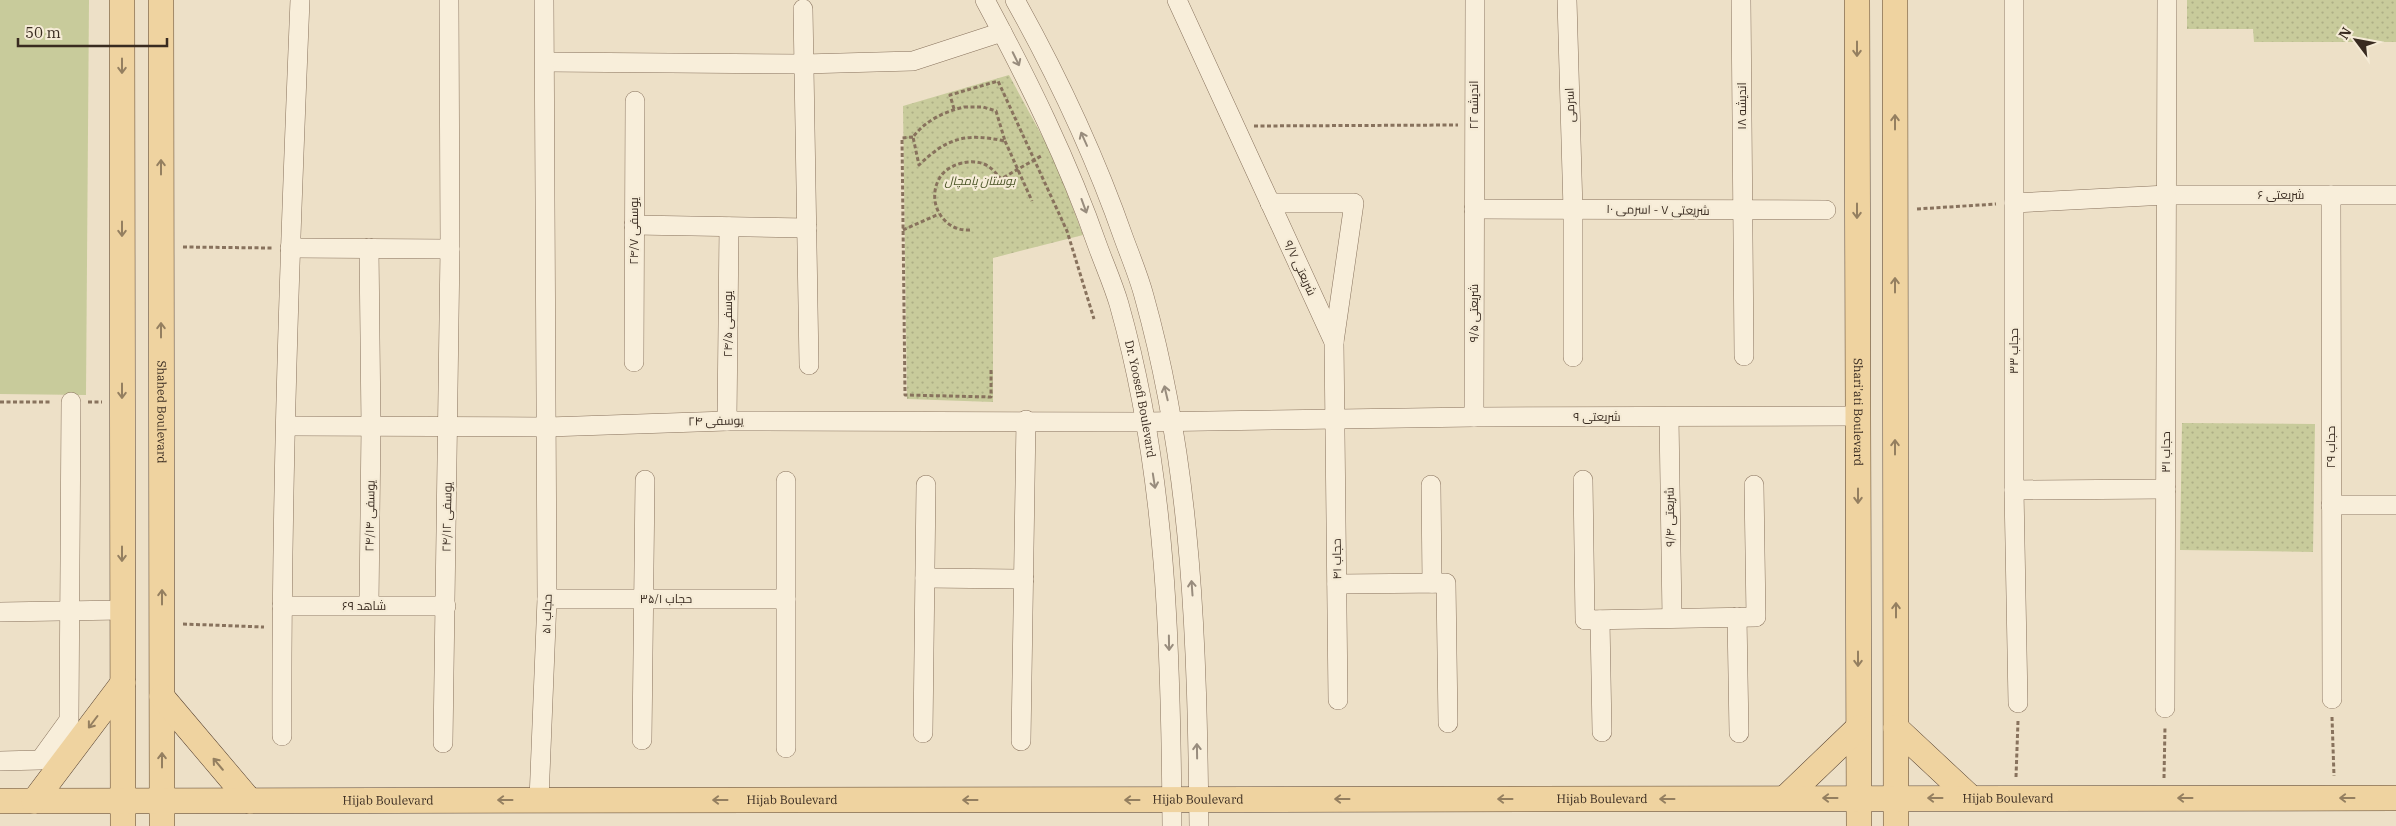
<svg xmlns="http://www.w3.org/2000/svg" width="2396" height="826" font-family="'IBM Plex Serif',Cairo,serif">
<defs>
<pattern id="park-dots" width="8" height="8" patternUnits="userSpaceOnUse" patternTransform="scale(1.25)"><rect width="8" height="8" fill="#c8cb9b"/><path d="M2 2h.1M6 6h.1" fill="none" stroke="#adae85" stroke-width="1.8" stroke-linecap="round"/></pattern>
</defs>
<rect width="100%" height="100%" fill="#ede0c7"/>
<!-- green -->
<path fill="#c8cb9b" d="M0,0H89L86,395L0,394Z"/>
<!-- park -->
<path fill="url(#park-dots)" d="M2187,0H2396V42H2254L2253,29H2187Z
M1009,75L1054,158L1083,235L993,258V402L907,399L903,106Z
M2182,423L2315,424L2313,552L2180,550Z"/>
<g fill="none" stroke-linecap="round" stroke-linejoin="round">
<defs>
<g id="minor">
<path id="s1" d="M985,0C1028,80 1068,161 1098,247C1105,266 1113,284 1119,304C1167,474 1171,650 1172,826"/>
<path d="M1015,0C1058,77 1095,156 1124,239C1131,258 1139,277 1144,296C1193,471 1197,646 1199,826"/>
<path d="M1177,0L1334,342L1338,700"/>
<path d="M1567,0L1573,210V357"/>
<path d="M1741,0L1744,356"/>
<path d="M2014,0V490L2018,703"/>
<path d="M803,9L809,365"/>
<path d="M545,62L804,64L913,61L1002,32"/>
<path d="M2331,195L2332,699"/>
<path d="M1270,203H1354L1334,342"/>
<path d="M2014,203L2167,195H2396"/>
<path d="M1474,209L1826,210"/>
<path d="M634,225L807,228"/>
<path d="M290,248L450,249"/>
<path d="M634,362L635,101"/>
<path d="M1474,417L1475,0"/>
<path d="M1669,417L1672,618"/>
<path d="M727,421L729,227"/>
<path d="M287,426L548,427L727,421L1145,422L1474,417L1858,416"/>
<path d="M1583,480L1585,620L1756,617L1754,485"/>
<path d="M786,481V748"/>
<path d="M1431,485L1432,583"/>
<path d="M2014,490L2166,489"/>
<path d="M2331,505H2396"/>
<path d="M925,578L1024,579"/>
<path d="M1337,584L1446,583L1448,723"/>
<path d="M547,599H786"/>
<path d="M369,605L371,426L369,248"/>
<path d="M282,606H446"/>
<path d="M0,612L122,610"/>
<path d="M1737,617L1739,733"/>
<path d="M1600,620L1602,732"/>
<path d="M2165,708L2167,0"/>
<path d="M923,733L926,485"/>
<path d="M282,736C281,490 290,245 300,0"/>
<path d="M642,740L645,480"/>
<path d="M1021,741L1026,420"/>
<path d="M443,743L450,249L449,0"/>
<path d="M0,761L40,760L69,720L71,402"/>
<path d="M539,800L547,599L544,0"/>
</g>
<g id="major">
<path d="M122,0L123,826"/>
<path id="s2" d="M161,0L162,826"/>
<path id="s3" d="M1857,0L1859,826"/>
<path d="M1895,0L1896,826"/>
<path d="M162,697L250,801"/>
<path d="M1896,728L1971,798"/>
<path d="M1785,798L1858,728"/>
<path id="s4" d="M0,801L2396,798"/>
<path d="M34,801L123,683"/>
</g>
</defs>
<!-- minor casing -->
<use href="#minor" stroke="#88725d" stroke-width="20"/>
<!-- major casing -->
<use href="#major" stroke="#564131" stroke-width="26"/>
<!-- path -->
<path stroke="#88725d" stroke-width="3" stroke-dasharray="4 2.5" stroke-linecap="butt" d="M964,107H983L996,111L1005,141C966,133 948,137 919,165L913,137C926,120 944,112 964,107Z
M954,109L950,95L998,81L1067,231L1094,319
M1254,126L1458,125
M913,137L902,138L905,395L991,397V370
M1005,141L1032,201
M1917,209L1996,204
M903,230L939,214
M970,230C944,232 926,203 939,179C946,165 969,158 984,164C991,167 996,173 1001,179L1041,156
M183,247L272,248
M0,402H52
M88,402H102
M183,624L264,627
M2332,717L2334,776
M2016,777L2018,721
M2164,778L2165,726"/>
<!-- minor -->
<use href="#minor" stroke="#f8eeda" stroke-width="19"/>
<!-- major -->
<use href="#major" stroke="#efd3a0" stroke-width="25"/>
</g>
<!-- one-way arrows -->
<defs><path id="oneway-shaft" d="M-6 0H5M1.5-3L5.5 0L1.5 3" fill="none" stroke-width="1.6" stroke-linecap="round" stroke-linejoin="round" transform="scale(1.25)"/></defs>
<g stroke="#947f60">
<use href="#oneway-shaft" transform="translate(1857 49) rotate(90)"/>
<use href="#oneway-shaft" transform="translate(122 66) rotate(90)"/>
<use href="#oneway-shaft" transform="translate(1895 122) rotate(-90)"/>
<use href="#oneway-shaft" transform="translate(161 167) rotate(-90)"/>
<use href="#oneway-shaft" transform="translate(1857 211) rotate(90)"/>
<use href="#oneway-shaft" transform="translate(122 229) rotate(90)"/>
<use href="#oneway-shaft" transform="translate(1895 285) rotate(-90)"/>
<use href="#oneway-shaft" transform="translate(161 330) rotate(-90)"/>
<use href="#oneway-shaft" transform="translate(122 391) rotate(90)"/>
<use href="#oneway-shaft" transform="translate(1895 447) rotate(-90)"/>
<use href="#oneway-shaft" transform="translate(1858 496) rotate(90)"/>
<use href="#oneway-shaft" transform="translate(122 554) rotate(90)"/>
<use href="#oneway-shaft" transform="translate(162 597) rotate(-90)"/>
<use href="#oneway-shaft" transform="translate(1896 610) rotate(-90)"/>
<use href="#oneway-shaft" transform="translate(1858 659) rotate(90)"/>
<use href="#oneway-shaft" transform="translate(93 722) rotate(127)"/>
<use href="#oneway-shaft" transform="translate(162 760) rotate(-90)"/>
<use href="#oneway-shaft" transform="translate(218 764) rotate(-130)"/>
<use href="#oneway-shaft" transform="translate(1830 798) rotate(-180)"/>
<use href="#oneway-shaft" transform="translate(1935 798) rotate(180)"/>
<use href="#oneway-shaft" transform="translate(2185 798) rotate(180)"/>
<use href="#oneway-shaft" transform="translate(2347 798) rotate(180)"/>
<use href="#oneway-shaft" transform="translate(1342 799) rotate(180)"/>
<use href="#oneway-shaft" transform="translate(1505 799) rotate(180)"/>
<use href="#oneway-shaft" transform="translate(1667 799) rotate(180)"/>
<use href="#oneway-shaft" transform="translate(505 800) rotate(180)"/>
<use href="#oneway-shaft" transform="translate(720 800) rotate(180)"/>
<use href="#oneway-shaft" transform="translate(970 800) rotate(180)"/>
<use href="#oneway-shaft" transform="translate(1132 800) rotate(180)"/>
</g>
<g stroke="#988c7d">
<use href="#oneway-shaft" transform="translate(1016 59) rotate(64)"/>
<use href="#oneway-shaft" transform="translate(1084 139) rotate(-114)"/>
<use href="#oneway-shaft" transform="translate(1084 206) rotate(70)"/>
<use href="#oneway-shaft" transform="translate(1166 393) rotate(-103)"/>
<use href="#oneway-shaft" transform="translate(1154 481) rotate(81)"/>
<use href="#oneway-shaft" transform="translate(1192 588) rotate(-94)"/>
<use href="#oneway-shaft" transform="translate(1169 643) rotate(89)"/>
<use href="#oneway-shaft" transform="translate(1197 751) rotate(-91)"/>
</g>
<g text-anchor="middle" stroke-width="4.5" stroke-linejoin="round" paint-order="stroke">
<!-- street labels -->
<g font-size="12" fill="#392b20" stroke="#f5ebd6">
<text transform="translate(1474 105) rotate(-90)" y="4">اندیشه ۲۲</text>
<text transform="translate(1570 105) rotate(-92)" y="4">اسرمی</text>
<text transform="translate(1742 106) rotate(-90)" y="4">اندیشه ۱۸</text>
<text x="2281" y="199">شریعتی ۶</text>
<text transform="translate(1658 210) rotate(1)" y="4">شریعتی ۷ - اسرمی ۱۰</text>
<text transform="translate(634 231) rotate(-90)" y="4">یوسفی ۲۴/۷</text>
<text transform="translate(1300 268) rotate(65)" y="4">شریعتی ۹/۷</text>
<text transform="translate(1474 313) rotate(-90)" y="4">شریعتی ۹/۵</text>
<text transform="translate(728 324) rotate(-90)" y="4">یوسفی ۲۴/۵</text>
<text transform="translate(2014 351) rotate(-90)" y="4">حجاب ۳۳</text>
<text dy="4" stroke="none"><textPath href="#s1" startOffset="430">Dr. Yoosefi Boulevard</textPath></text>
<text dy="4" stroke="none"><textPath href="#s2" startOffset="412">Shahed Boulevard</textPath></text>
<text dy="4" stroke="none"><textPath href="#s3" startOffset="412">Shari'ati Boulevard</textPath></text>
<text x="1597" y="421">شریعتی ۹</text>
<text transform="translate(716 421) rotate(-1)" y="4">یوسفی ۲۴</text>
<text transform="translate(2331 447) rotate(-90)" y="4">حجاب ۲۹</text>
<text transform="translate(2166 452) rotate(-90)" y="4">حجاب ۳۱</text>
<text transform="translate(370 516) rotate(-89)" y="4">یوسفی ۲۴/۱۴</text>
<text transform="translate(447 517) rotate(-89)" y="4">یوسفی ۲۴/۱۲</text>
<text transform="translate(1670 517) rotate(-91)" y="4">شریعتی ۹/۴</text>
<text transform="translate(1337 559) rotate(-91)" y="4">حجاب ۴۱</text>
<text x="666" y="603">حجاب ۳۵/۱</text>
<text x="364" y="610">شاهد ۶۹</text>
<text transform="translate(547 614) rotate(-88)" y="4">حجاب ۵۱</text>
<text dy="4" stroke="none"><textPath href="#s4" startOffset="2008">Hijab Boulevard</textPath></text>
<text dy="4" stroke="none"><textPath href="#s4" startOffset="1198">Hijab Boulevard</textPath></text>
<text dy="4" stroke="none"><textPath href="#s4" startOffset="1602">Hijab Boulevard</textPath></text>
<text dy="4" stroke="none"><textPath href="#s4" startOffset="792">Hijab Boulevard</textPath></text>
<text dy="4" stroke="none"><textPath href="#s4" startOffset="388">Hijab Boulevard</textPath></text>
</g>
<!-- park labels -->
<g font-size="12" font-style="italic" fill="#4b5527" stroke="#f5ebd6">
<text x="980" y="185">بوستان پامچال</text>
</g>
</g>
<!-- north arrow -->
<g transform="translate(2356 40) rotate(302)" stroke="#f5ebd6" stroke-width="4" paint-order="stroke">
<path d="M0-4L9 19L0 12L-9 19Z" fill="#392b20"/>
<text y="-8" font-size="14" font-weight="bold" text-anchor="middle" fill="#392b20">N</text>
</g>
<!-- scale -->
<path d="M18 38v8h149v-8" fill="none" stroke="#392b20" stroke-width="2.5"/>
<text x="25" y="38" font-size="15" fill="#392b20" stroke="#f5ebd6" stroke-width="4" paint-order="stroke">50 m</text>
</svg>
